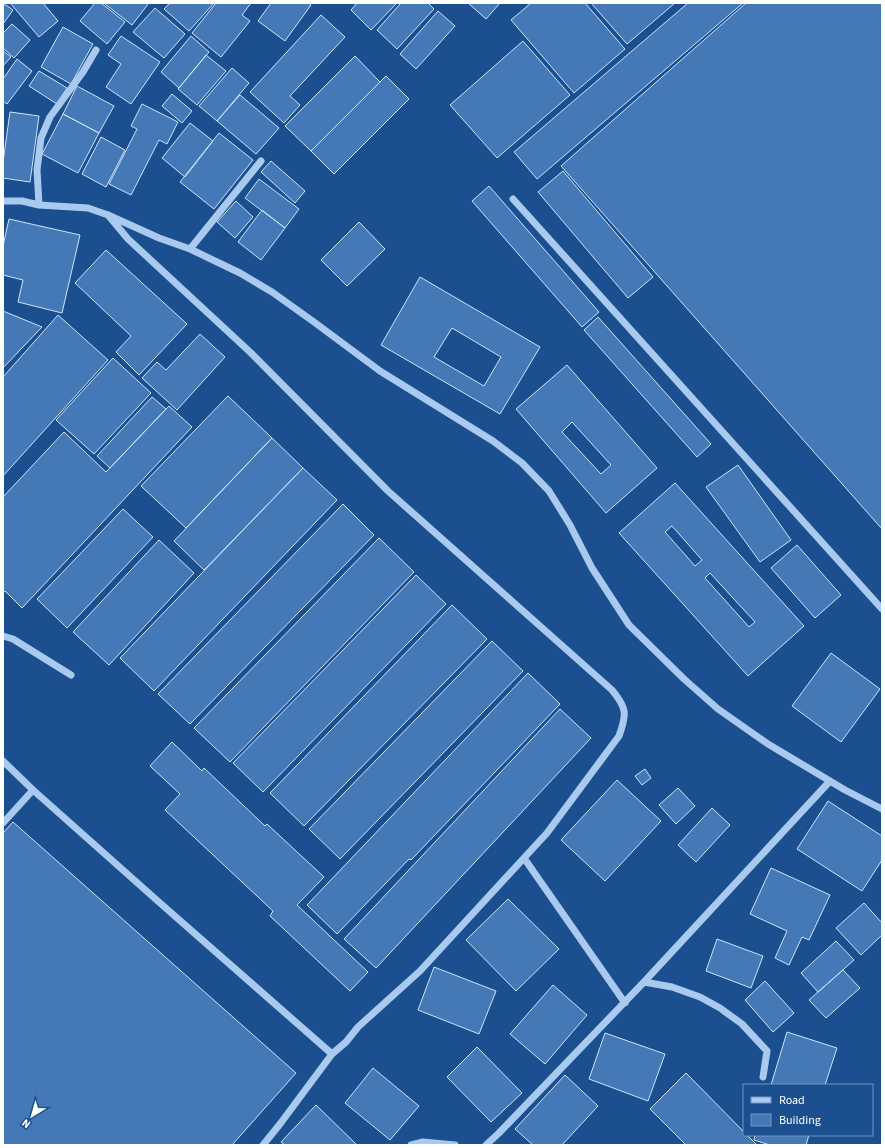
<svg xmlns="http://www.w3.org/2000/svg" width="885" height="1148" font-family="'Source Sans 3',sans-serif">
<rect width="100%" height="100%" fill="#1b4f8f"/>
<!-- building -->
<path fill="#4478b7" stroke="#cfe3fa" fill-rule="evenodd" d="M3,3L13,10L3,24Z
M13,3H43L58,21L39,37L11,4Z
M95,3H101L125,22L107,44L80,21Z
M106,3H149L132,25L105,4Z
M170,3H214L189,31L164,9Z
M216,3H251L242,15L250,21L221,57L192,33Z
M271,3H308L311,5L285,41L258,21Z
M357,3H397L371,30L351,10Z
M401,3H428L434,9L397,49L377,30Z
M468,3H500L486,19Z
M531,3H585L625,49L574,93L511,20Z
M591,3H675L627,44Z
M688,3H743L537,179L514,152Z
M746,3H882V529L561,166Z
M155,8L185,34L164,58L133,32Z
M438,11L455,26L416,69L400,54Z
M321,15L345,37L290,96L300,105L284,123L250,92Z
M12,24L30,40L14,58L3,48V33Z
M63,27L93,44L71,84L41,67Z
M121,36L160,62L131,104L106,87L121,64L108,55Z
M191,36L209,52L179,88L161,72Z
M523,41L570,95L497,158L450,105Z
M3,51L11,57L3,66Z
M206,55L226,71L197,105L178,89Z
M355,56L380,82L311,151L285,126Z
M17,59L32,71L7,104L3,101V79Z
M232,68L249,83L217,121L199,106Z
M39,71L67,88L57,104L29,86Z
M386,76L409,99L334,174L311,151Z
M77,86L114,106L99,133L63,114Z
M172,94L192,111L182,123L162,106Z
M240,95L279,128L256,154L217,121Z
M142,104L178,122L167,144L159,140L131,195L109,184L137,129L131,126Z
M10,112L39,116L30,182L3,178V162Z
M63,114L99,133L78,173L42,154Z
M190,123L213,141L185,177L162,158Z
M219,133L253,160L214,209L180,182Z
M101,137L125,150L106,187L82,174Z
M271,161L305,191L295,203L261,172Z
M563,171L653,277L628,298L538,192Z
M259,179L299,209L285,228L245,198Z
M489,186L599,312L582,327L472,201Z
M236,201L253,217L235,238L217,222Z
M262,210L285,228L261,260L238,242Z
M9,219L80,235L62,313L18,302L23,280L3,275V246Z
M359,222L385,249L347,286L321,260Z
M106,250L187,324L139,375L116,352L131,336L75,283Z
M420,277L540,347L500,414L381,345ZM452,328L501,357L484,386L434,357Z
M3,311L42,327L3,368Z
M58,315L108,360L3,476V377Z
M598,317L711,444L697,457L584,330Z
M200,334L225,357L177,410L142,378L157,362L166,370Z
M113,358L151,393L94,454L56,420Z
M567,365L657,468L606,513L516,409ZM572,422L611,465L601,474L562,432Z
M228,396L272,438L186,528L141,486Z
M152,397L166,409L110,468L97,456Z
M169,406L192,427L22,608L5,591L3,593V497L64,432L106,472Z
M272,438L303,468L204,570L174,541Z
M738,465L791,540L760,562L706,487Z
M303,468L337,500L154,691L120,658Z
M675,483L804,626L748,676L619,533ZM672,526L702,560L695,566L665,532ZM710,573L755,622L749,627L705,578Z
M343,504L374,535L190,724L158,694Z
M123,509L153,537L67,628L37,599Z
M379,538L414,572L230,762L194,728Z
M159,540L194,573L109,665L73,632Z
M797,545L841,595L815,618L771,568Z
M416,575L446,604L263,792L233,763Z
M452,605L487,639L304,826L270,793Z
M492,641L523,671L340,859L309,829Z
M831,653L880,689L841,742L792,706Z
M528,673L560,704L411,860L409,859L337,934L307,905Z
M560,709L591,738L376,968L344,939Z
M172,742L202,771L204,768L265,826L267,824L324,877L297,905L368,972L350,991L270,916L273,911L165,810L180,794L150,766Z
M645,769L651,778L642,785L635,776Z
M617,780L661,821L605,881L561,840Z
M678,788L695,806L676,824L659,805Z
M828,801L882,836V860L862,891L797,849Z
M712,808L730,825L696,862L678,845Z
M13,822L296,1073L232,1145H3V833Z
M771,868L830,895L809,940L802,937L789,965L775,958L787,931L750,914Z
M508,899L559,949L516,991L466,940Z
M864,903L882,923V935L861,955L836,928Z
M717,939L763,956L751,988L706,971Z
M836,941L854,960L818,992L801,973Z
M434,967L496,991L479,1034L418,1010Z
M843,970L860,988L826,1018L809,1000Z
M765,981L794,1013L773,1032L745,1000Z
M553,985L587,1015L545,1064L510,1034Z
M787,1032L837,1048L825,1085H771Z
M605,1033L665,1054L648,1101L589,1079Z
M477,1047L522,1093L491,1122L447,1077Z
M373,1068L419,1106L390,1140L345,1103Z
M686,1073L744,1132V1135H747L757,1145H686L650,1109Z
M565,1075L598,1106L562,1145H533L515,1129Z
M316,1105L357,1145H285L281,1142Z
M755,1135H809L806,1145H770L754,1140Z"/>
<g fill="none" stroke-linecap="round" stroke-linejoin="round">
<!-- minor -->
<path stroke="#a9c9ee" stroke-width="7" d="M513,199L882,609
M3,201H22L39,205L88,208L108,215L159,238L190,249L240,273L272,292L314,322L380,371L493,441L522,463L549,491L570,525L592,568L629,625L684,679L718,709L768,744L845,790L882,809
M39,205L37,170L41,138L50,117L83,72L96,50
M190,249L261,161
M3,636L13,639L71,675
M3,761L33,790L160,903L332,1054L346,1042L358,1027L420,971L547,833L619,736C627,714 627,708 612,690L388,491L250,352L128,239L108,215
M3,823L33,790
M524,858L625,1003
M644,982L672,987L700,997L720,1008L742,1024L767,1051L763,1077
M263,1145L280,1124L332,1054
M411,1145L423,1142L455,1145
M486,1145L499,1133L644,982L830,781"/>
</g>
<!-- border -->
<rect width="885" height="1148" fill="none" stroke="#ffffff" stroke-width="8"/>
<!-- legend -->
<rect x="743" y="1084" width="130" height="52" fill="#1b4f8f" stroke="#7695bc"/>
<rect x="751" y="1097" width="20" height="6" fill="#a9c9ee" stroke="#7695bc"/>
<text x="779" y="1104" font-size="12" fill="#ffffff">Road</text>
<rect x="751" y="1114" width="20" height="12" fill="#4478b7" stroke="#7695bc"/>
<text x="779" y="1124" font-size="12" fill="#ffffff">Building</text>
<!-- north arrow -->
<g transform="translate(32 1116) rotate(217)" stroke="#1b4f8f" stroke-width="3" paint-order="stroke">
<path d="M0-3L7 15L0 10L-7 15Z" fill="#ffffff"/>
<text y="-6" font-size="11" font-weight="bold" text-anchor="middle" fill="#ffffff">N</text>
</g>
</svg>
